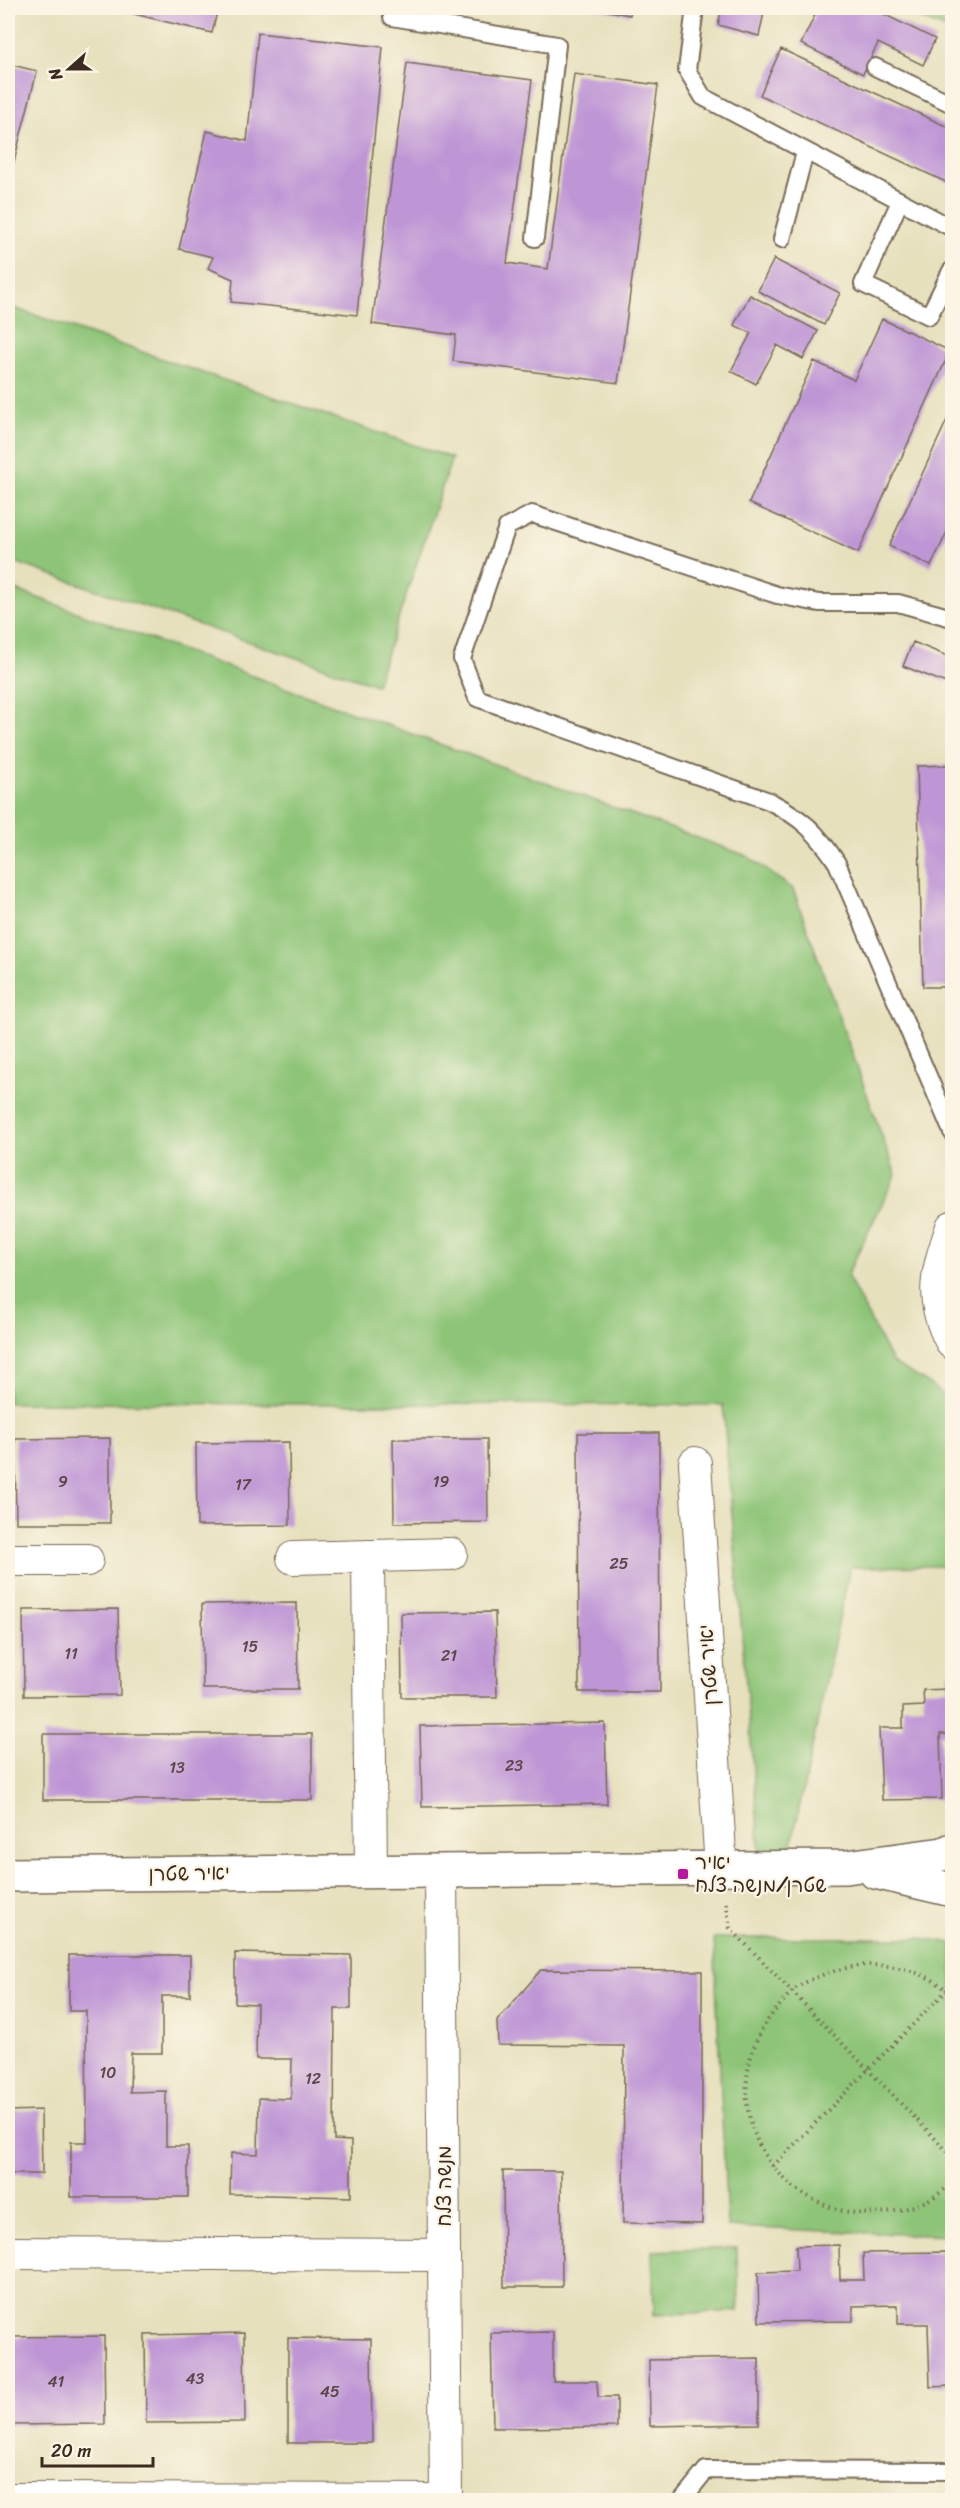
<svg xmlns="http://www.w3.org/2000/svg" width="960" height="2508" font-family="Sriracha,'Playpen Sans Hebrew',sans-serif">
<rect width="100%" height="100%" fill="#fcf5e5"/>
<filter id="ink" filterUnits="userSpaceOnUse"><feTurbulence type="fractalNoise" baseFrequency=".0167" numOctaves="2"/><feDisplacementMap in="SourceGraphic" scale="12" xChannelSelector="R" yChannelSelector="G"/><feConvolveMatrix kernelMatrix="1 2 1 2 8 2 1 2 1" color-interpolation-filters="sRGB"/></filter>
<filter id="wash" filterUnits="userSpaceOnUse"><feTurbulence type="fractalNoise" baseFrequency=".008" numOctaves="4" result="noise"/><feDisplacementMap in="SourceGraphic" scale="24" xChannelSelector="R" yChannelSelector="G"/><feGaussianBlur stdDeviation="1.35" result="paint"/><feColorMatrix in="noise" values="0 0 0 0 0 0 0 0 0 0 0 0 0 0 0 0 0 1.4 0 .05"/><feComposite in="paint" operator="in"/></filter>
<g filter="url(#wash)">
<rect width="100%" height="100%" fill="#e6e0bd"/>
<!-- green -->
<path fill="#8dc477" stroke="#64774a" stroke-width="1.5" d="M894,8H952V21L949,30Z
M8,306L452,458L376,685L8,560Z
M8,587L747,856L793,889L896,1175L847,1275L892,1362L931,1385L952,1402V1566L850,1567L790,1852L760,1853L723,1405L8,1403Z
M714,1938H921L952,1943V2236L727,2227Z
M737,2248L739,2311L654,2315L652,2251Z"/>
<g id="blocks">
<!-- building -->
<path fill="#be95d5" d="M110,8H218L212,33Z
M593,8H631L630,15Z
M722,8H765L759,36L718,25Z
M800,8H871L935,39L923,65L878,43L863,74L801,44L815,15Z
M258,33L383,47L357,315L231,302L233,279L208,268L213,257L179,249L207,131L247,141Z
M781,49L952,129V185L760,95Z
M407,63L532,80L507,263L548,269L574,74L658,85L618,383L453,361L456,335L372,324Z
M8,64L37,71L8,185Z
M774,259L840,293L824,325L758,291Z
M750,295L818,331L803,359L777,345L756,384L731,371L751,333L734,325Z
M882,319L950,351L858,553L749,503L814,361L854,380Z
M952,409V521L931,566L889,546Z
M913,642L952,658V667L946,683L903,666Z
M952,765V987H923L917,766Z
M578,1433H659L660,1692H579Z
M110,1438V1523H16L15,1439Z
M393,1439H487L488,1522L394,1523Z
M289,1442L290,1525L197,1526L196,1443Z
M297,1603L298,1689H203L202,1604Z
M118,1609L120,1695L24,1696L23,1610Z
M495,1612L497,1697H402L401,1613Z
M948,1672H952V1734H940L942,1799L882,1800L879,1728H903V1707L924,1706L923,1690L948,1689Z
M605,1723L607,1804L422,1807L420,1726Z
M43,1734H312V1800H43Z
M235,1953L351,1955V2009H335L334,2140L351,2141V2197L230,2194L231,2153L258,2154L259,2098L291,2099L292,2059H256L257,2004L235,2003Z
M69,1955H190V1996H162V2053H131L130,2092L166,2091V2146H188V2197H71V2142H87L86,2011H69Z
M541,1970L702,1971V2224L623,2223L624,2046L498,2045L497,2021Z
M41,2110L42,2174H8V2111Z
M503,2171H561L562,2287H504Z
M839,2245L840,2280H864L863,2253L952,2252V2386L930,2387L928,2324H898V2305L853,2306V2321L759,2322L758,2272L797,2271L796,2246Z
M553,2332V2381H597L598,2397H617V2427L493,2428L491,2333Z
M244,2333L245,2422L146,2423L145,2335Z
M104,2336L105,2424L8,2425V2337Z
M288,2338L371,2339L372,2443H288Z
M759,2358V2424L650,2426L649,2360Z"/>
</g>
</g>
<g filter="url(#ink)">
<use href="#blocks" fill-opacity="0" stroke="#776a56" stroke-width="1.5"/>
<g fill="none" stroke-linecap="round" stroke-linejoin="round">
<defs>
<path id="service" d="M392,8V17L557,45L535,238
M695,8L687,70L703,97L952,228
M875,67L952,104
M900,201L863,284L929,316L951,271
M782,239L805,152
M952,618L898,603H819L777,595L532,514L507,527L462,659L477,698L769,801C802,818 817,832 837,863L952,1132
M682,2500L706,2470L952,2471"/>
<path id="minor" d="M952,1227C937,1272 928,1298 952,1343
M695,1463L721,1868
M368,1556L371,1871
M293,1558L451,1554
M8,1560H87
M441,1871L446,2500
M8,2253L444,2255
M8,2499L446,2500"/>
<path id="tertiary" d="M875,1872L952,1890
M8,1875L846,1867L943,1854L952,1850"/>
</defs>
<!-- service casing -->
<use href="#service" stroke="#776a56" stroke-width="20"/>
<!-- minor casing -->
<use href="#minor" stroke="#776a56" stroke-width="34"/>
<!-- tertiary casing -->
<use href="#tertiary" stroke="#776a56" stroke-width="36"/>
<!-- path -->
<path stroke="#776a56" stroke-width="4" stroke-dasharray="1.5 4.5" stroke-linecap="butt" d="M726,1903L730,1928L952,2156
M952,1996C932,1971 887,1962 856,1966C834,1970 812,1977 793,1990C788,1995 783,2002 778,2007C729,2062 738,2147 798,2190C822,2207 849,2216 878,2213C906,2211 932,2202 952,2183
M773,2166L952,1985"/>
<!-- service -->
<use href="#service" stroke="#fff" stroke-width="16"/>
<!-- minor -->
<use href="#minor" stroke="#fff" stroke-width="32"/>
<!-- tertiary -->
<use href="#tertiary" stroke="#fff" stroke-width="33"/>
</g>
</g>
<!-- markers -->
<rect fill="#b5179e" stroke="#fcf5e5" stroke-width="2" x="677" y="1868" width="12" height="12" rx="3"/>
<g text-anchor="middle" stroke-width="4.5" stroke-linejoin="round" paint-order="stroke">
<!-- number labels -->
<g font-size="16" fill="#5c454c">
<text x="63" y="1487">9</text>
<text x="441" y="1487">19</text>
<text x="243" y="1490">17</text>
<text x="619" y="1569">25</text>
<text x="250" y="1652">15</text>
<text x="71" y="1659">11</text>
<text x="449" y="1661">21</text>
<text x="514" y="1771">23</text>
<text x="177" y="1773">13</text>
<text x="108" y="2078">10</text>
<text x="313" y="2084">12</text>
<text x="195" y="2384">43</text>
<text x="56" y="2387">41</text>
<text x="330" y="2397">45</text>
</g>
<!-- street labels -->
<g font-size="20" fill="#3b2a1e" stroke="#fcf5e5">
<text transform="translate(708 1665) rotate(-94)" y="7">יאיר שטרן</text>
<text transform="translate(189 1873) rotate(-1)" y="7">יאיר שטרן</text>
<text transform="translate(444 2186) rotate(-90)" y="7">מנשה צלח</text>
</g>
<!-- poi labels -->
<g font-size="20" fill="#3b2a1e" stroke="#fcf5e5" text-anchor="start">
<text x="695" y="1869">יאיר<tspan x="695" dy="23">שטרן/מנשה צלח</tspan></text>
</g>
</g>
<!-- margin -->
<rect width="960" height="2508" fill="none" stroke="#fcf5e5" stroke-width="30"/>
<!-- north arrow -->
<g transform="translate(69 69) rotate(249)" stroke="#fcf5e5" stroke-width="4.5" paint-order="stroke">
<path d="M0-4.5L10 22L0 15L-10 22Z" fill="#3b2a1e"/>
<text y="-9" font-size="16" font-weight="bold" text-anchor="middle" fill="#3b2a1e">N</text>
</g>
<!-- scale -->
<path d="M42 2457v9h111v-9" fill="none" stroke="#3b2a1e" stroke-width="3"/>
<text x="51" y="2457" font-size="18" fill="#3b2a1e" stroke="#fcf5e5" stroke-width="4.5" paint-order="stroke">20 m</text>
</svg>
